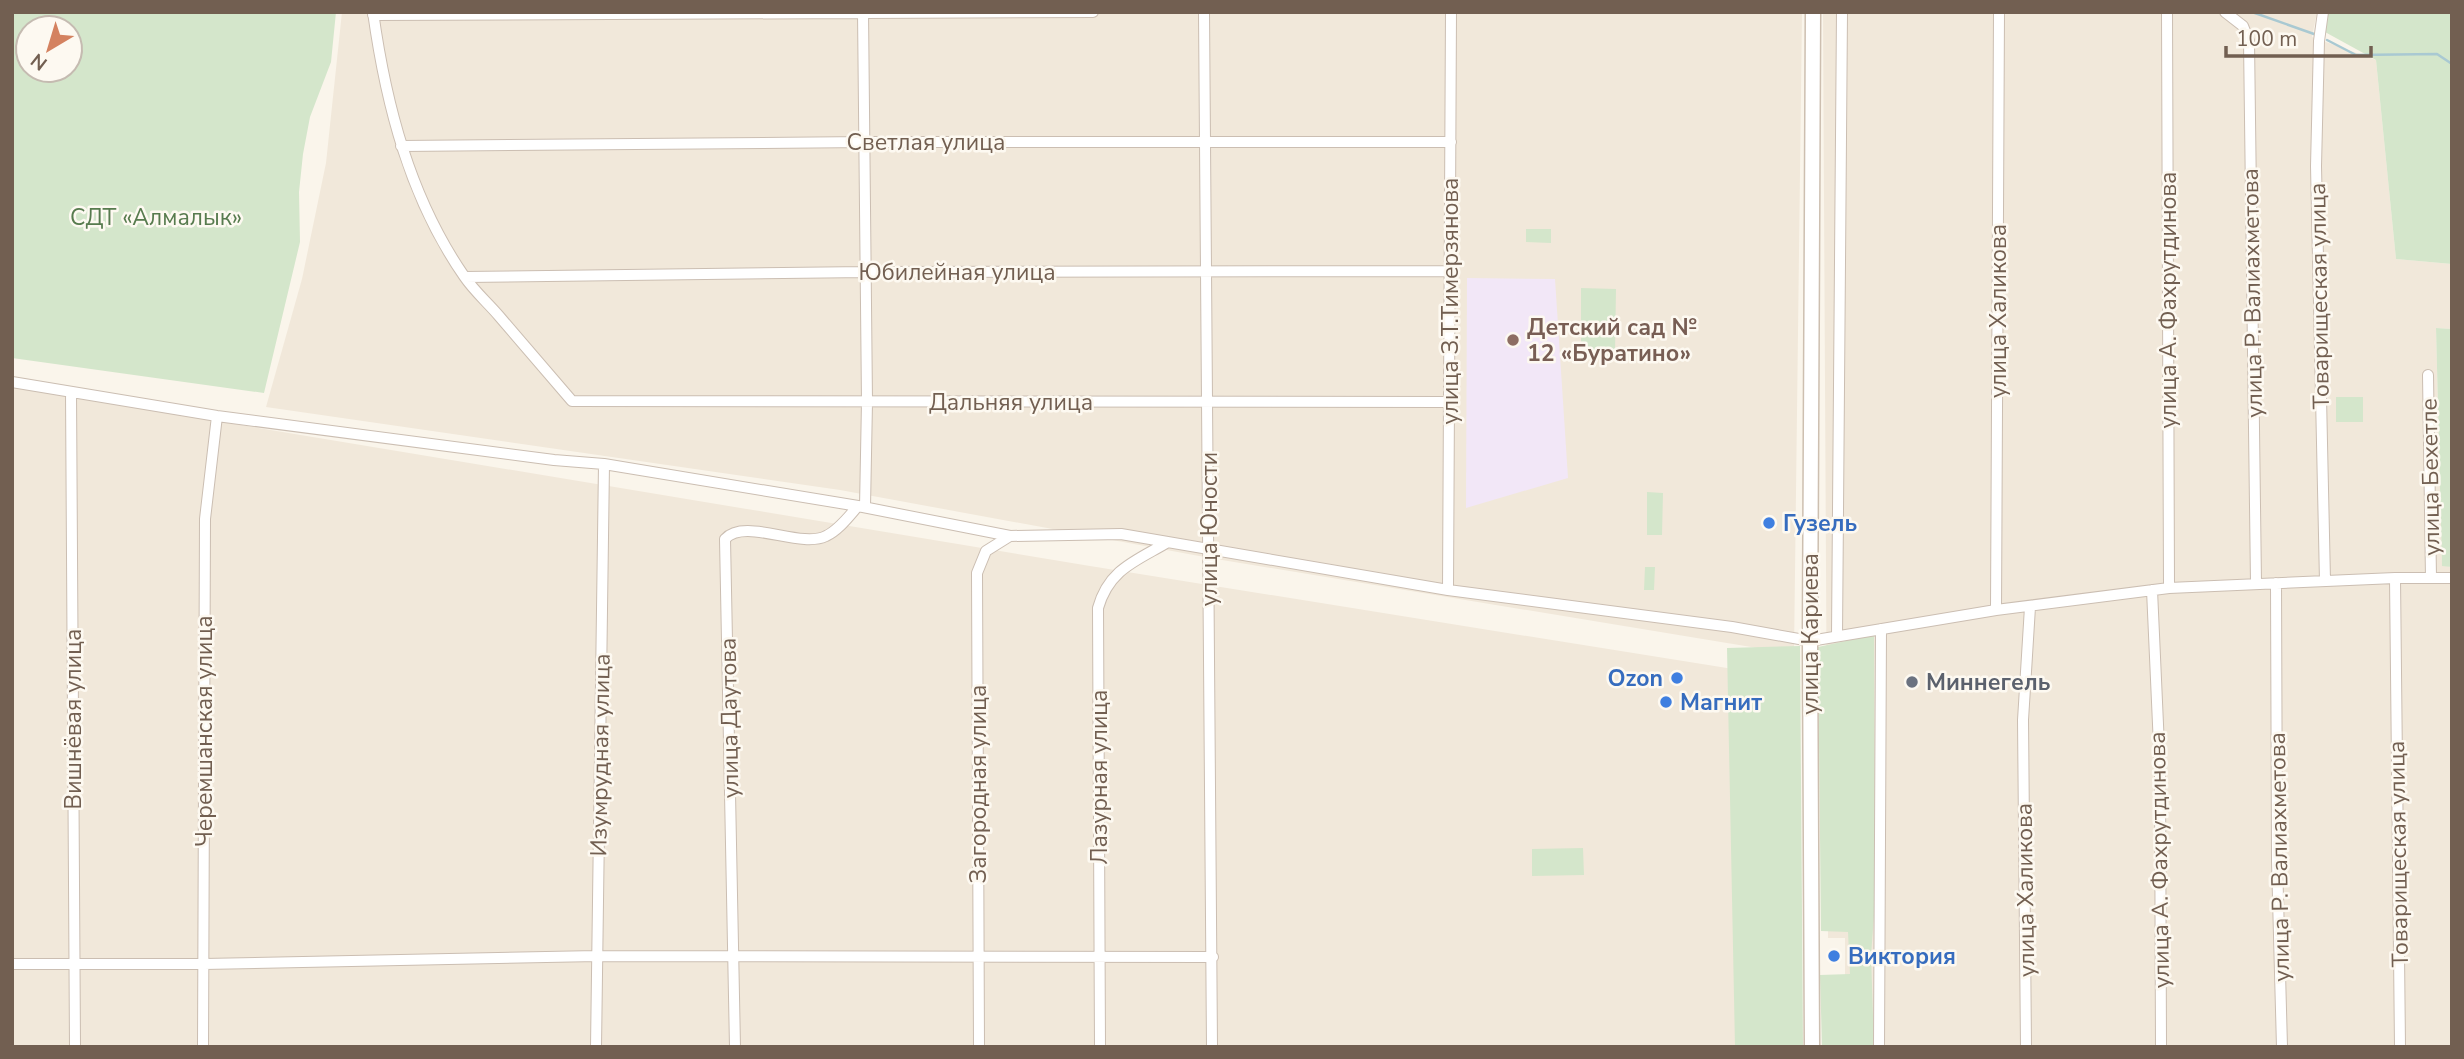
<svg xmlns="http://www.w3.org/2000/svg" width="2464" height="1059" font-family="'Nunito Sans',sans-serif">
<rect width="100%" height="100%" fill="#faf5eb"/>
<!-- residential -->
<path fill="#f1e8da" d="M342,12H1802L1794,654L1210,558L840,490L266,407L302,279L326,163Z
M1823,12H2317L2312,37L2376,60L2396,259L2452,264V329L2436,328L2442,565L2452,567V1047H1829L1845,975V938H1828Z
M12,387L1090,566L1795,679V1047H12Z"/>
<!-- education -->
<path fill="#f2e7f7" d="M1467,278L1555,279L1568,478L1466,508Z"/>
<!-- green -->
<path fill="#d4e6cb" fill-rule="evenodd" d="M12,12H336L331,62L310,117L303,154L299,192L300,242L264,393L12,358ZM28,28H70V70H28Z
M2328,12H2452V264L2396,259L2376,60L2325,32Z
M1526,229H1551V243L1526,242Z
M1581,288L1616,289L1615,353H1581Z
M2436,328L2452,329V567L2442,566Z
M2336,397H2363V422H2336Z
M1647,492L1663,493L1662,535H1647Z
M1645,567H1655L1654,590H1644Z
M1874,635L1875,903L1871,955L1874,1047H1822L1820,975L1850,974L1848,932L1821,931L1818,647Z
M1800,646L1803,1047H1735L1727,648Z
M1583,848L1584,875L1532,876V849Z"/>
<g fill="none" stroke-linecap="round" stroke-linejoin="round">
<!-- stream -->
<path stroke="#a9c9d2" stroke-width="2.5" d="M2252,12L2314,34
M2327,40L2356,55L2437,54L2452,64"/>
<defs>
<path id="minor" d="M373,12C386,105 410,198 464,276C474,291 488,303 499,316C524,345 548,373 572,401L1449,402
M863,12L867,402L865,507
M1204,12L1212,1047
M2167,12L2169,588
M2225,12L2243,26L2249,41L2256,583
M2323,12L2319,41L2316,166L2325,581
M373,15L1093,12
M401,146L866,142H1451
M465,277L866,272L1450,271
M2428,375L2431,578
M12,382L217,416L554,460L604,464L858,506L1010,536L1121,534L1448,590L1732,627L1810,641L1996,610L2169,588L2395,578H2452
M71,392L75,1047
M2395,578L2400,1047
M2276,583L2277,861L2282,1047
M1448,590L1451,12
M2152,590L2160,769L2161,1047
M1996,610L1999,12
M1837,636L1842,12
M12,964H204L597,956L1213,957
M203,1047L205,519L217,416
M596,1047L604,464
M735,1047L725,539C745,517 800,549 826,536C839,530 849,516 858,506
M979,1047L977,573L986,551L1010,536
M1100,1047L1098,608C1109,569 1136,561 1168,542
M1879,1047L1881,629
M2026,1047L2023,720L2030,607"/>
<path id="secondary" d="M1812,1047L1810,641L1813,12"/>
</defs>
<!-- minor casing -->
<use href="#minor" stroke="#cbbeb2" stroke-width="12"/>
<!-- secondary casing -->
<use href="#secondary" stroke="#cdbfb0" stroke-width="17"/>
<!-- minor -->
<use href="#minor" stroke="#fff" stroke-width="10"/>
<!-- secondary -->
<use href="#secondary" stroke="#fff" stroke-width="14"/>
</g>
<!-- markers -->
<circle fill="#8d6e63" stroke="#fdf9f1" stroke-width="2.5" cx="1513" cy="340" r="7"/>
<g fill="#3f7fe0" stroke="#fdf9f1" stroke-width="2.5">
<circle cx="1769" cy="523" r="7"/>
<circle cx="1677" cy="678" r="7"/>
<circle cx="1666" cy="702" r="7"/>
<circle cx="1834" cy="956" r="7"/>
</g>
<circle fill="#6b7280" stroke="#fdf9f1" stroke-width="2.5" cx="1912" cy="682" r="7"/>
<g text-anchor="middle" stroke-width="5" stroke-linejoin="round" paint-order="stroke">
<!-- street labels -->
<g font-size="23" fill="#725f51" stroke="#fdf9f1">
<text x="926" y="150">Светлая улица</text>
<text x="957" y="280">Юбилейная улица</text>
<text transform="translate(2252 293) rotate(-91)" y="8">улица Р. Валиахметова</text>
<text transform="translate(2319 296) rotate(-91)" y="8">Товарищеская улица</text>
<text transform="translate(2168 300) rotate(-90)" y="8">улица А. Фахрутдинова</text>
<text transform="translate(1450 301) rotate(-90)" y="8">улица З.Т.Тимерзянова</text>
<text transform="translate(1998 311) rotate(-90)" y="8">улица Халикова</text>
<text x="1011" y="410">Дальняя улица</text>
<text transform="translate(2430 477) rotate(-91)" y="8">улица Бехетле</text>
<text transform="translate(1209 529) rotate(-90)" y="8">улица Юности</text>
<text transform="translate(1810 634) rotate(-90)" y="8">улица Кариева</text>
<text transform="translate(729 718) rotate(-91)" y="8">улица Даутова</text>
<text transform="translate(73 719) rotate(-90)" y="8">Вишнёвая улица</text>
<text transform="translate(204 731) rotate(-90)" y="8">Черемшанская улица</text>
<text transform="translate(600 755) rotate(-89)" y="8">Изумрудная улица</text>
<text transform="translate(1099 777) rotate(-90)" y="8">Лазурная улица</text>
<text transform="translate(978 784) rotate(-90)" y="8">Загородная улица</text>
<text transform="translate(2398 854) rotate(-91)" y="8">Товарищеская улица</text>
<text transform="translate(2279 857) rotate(-91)" y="8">улица Р. Валиахметова</text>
<text transform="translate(2159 860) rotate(-91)" y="8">улица А. Фахрутдинова</text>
<text transform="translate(2025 890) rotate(-91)" y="8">улица Халикова</text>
</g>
<!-- park labels -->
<g font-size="23" fill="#577b4e" stroke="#fdf9f1">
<text x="156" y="225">СДТ «Алмалык»</text>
</g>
<!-- education labels -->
<g font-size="23" font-weight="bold" fill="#785e54" stroke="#fdf9f1" text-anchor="start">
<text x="1527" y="335">Детский сад №<tspan x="1527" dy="26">12 «Буратино»</tspan></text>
</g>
<!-- shop labels -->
<g font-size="23" font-weight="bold" fill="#366cbe" stroke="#fdf9f1" text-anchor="start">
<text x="1783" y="531">Гузель</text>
<text x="1663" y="686" text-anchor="end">Ozon</text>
<text x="1680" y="710">Магнит</text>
<text x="1848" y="964">Виктория</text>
</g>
<!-- worship labels -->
<g font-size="23" font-weight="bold" fill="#5b616d" stroke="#fdf9f1" text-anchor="start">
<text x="1926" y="690">Миннегель</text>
</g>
</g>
<!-- border -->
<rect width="2464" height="1059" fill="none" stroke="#725f51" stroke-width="28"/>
<!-- north arrow -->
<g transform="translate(49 49) rotate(218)"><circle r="33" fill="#fdf9f1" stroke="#c5bbb1" stroke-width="2"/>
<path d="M0-5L12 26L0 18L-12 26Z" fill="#d48260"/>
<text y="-10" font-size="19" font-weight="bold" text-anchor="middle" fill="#725f51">N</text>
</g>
<!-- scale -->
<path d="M2226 46v10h145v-10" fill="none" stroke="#725f51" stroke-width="3.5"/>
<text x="2236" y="46" font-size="21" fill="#725f51" stroke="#fdf9f1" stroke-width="5" paint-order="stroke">100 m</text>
</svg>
